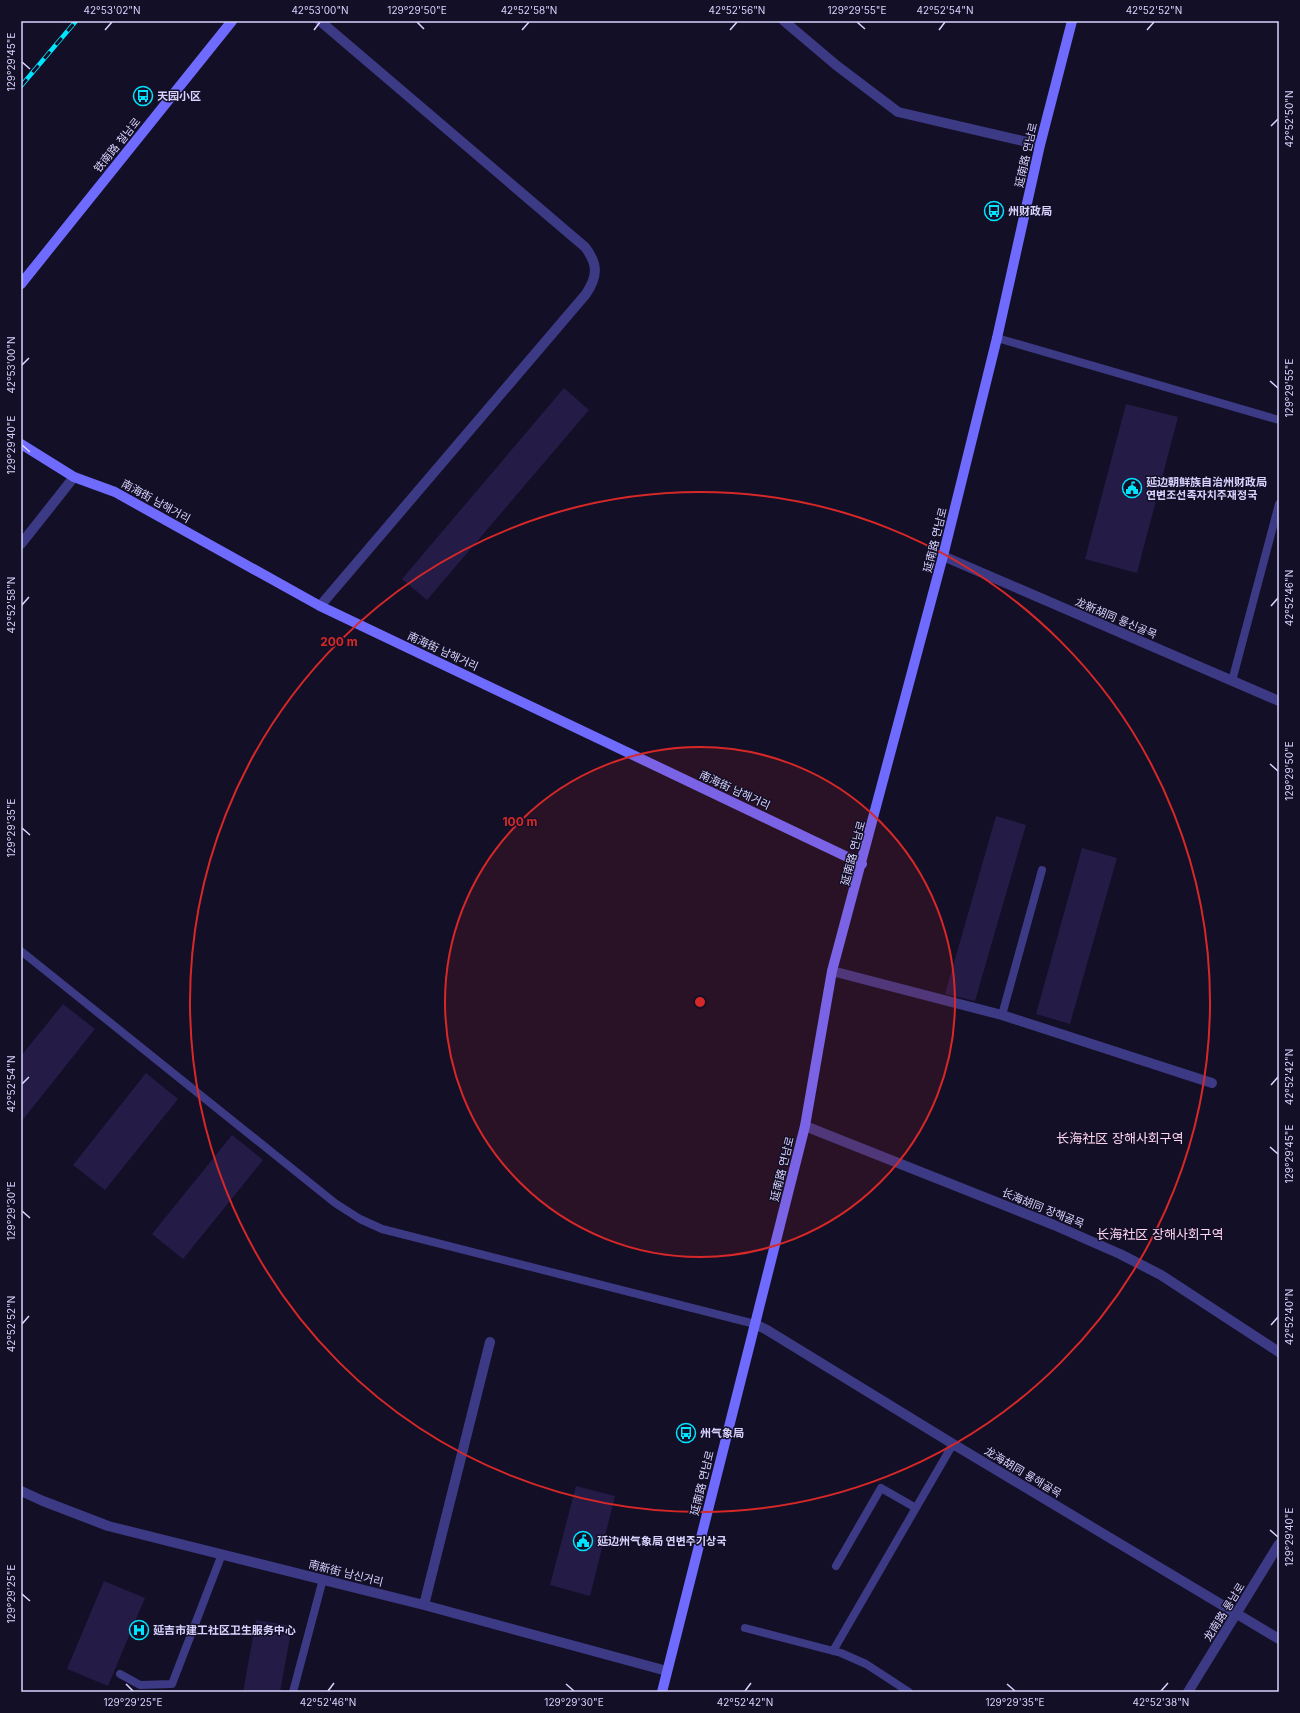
<svg xmlns="http://www.w3.org/2000/svg" width="1300" height="1713" font-family="Inter,'Noto Sans SC','Noto Sans KR',sans-serif">
<rect width="100%" height="100%" fill="#130f26"/>
<!-- building -->
<path fill="#241b47" d="M564,388L589,410L427,600L402,579Z
M1126,404L1178,417L1137,573L1085,559Z
M996,816L1026,825L975,1001L945,994Z
M1082,848L1117,858L1070,1024L1036,1014Z
M63,1004L95,1029L21,1122V1056Z
M146,1073L178,1099L105,1190L73,1165Z
M232,1135L263,1160L183,1259L152,1234Z
M576,1486L615,1496L590,1596L550,1585Z
M104,1581L145,1598L108,1686L67,1669Z
M256,1620L292,1626L280,1692H243Z"/>
<g fill="none" stroke-linecap="round" stroke-linejoin="round">
<!-- lane -->
<path stroke="#3d3a85" stroke-width="8" d="M997,338L1279,420
M1232,681L1279,504
M21,951L335,1203L360,1219L382,1229L755,1324
M1002,1015L1042,870
M836,1566L881,1488L916,1508
M745,1628L841,1653L866,1664L909,1692
M833,1651L953,1444
M120,1674L140,1685L172,1684L222,1554
M293,1692L323,1579"/>
<!-- street -->
<path stroke="#3d3a85" stroke-width="10" d="M320,21L585,247C598,264 598,276 586,294L320,606
M784,21L836,65L898,112L1040,145
M21,544L74,477
M943,556L1279,701
M832,971L1002,1015L1212,1083
M805,1126L1054,1225L1120,1254L1161,1275L1279,1352
M755,1324L767,1330L953,1444L1279,1639
M21,1491L43,1501L108,1526L424,1605L667,1671
M424,1605L490,1342
M1188,1692L1279,1544"/>
<!-- secondary -->
<path stroke="#6f6bff" stroke-width="10" d="M21,284L232,21
M21,444L74,477L115,492L320,606L862,864
M662,1692L805,1126L832,971L943,556L997,338L1040,145L1072,21"/>
<defs>
<path id="rail" d="M21,86L76,21"/>
</defs>
<!-- rail casing -->
<use href="#rail" stroke="#00e5ff" stroke-width="4.5"/>
<!-- rail -->
<use href="#rail" stroke="#130f26" stroke-width="3" stroke-dasharray="9" stroke-linecap="butt"/>
</g>
<!-- ticks -->
<path fill="none" stroke="#d9d4ff" stroke-width="1.5" d="M417,22L424,29M857,22L865,29M105,30L112,22M314,30L320,22M522,30L529,22M730,30L737,22M939,30L945,22M1147,30L1154,22M22,62L30,69M1271,126L1278,119M22,365L29,358M1270,381L1278,388M22,445L30,452M22,605L29,597M1271,606L1278,598M1270,764L1278,771M22,828L30,835M22,1084L29,1077M1271,1085L1278,1077M1270,1147L1278,1154M22,1211L30,1218M22,1324L29,1316M1271,1325L1278,1317M1270,1530L1278,1537M22,1594L30,1601M126,1684L133,1691M566,1684L574,1691M1007,1684L1015,1691M328,1691L334,1683M745,1691L751,1683M1161,1691L1168,1683"/>
<!-- distance rings -->
<circle cx="700" cy="1002" r="255" fill="#d62828" fill-opacity=".12"/>
<g fill="none" stroke="#d62828" stroke-width="2">
<circle cx="700" cy="1002" r="255"/>
<circle cx="700" cy="1002" r="510"/>
</g>
<!-- icons -->
<defs>
<symbol id="bus-ring" viewBox="-11 -11 22 22"><circle r="9.5" fill="#130f26" stroke="#00e5ff" stroke-width="1.5"/><path d="M-5-6H5V4H4V6H2V4H-2V6H-4V4H-5ZM-3.5-4V0h7V-4ZM-3.5 1.2v1.5H-2V1.2ZM2 1.2v1.5H3.5V1.2Z" fill="#00e5ff"/></symbol>
<symbol id="civic-ring" viewBox="-11 -11 22 22"><circle r="9.5" fill="#130f26" stroke="#00e5ff" stroke-width="1.5"/><path d="M-.6-6.5H3V-4.5H.6V-3L4-1V1h2V6H-6V1h2V-1L-.6-3ZM-1.2 2.5V6h2.4V2.5Z" fill="#00e5ff"/></symbol>
<symbol id="hospital-ring" viewBox="-11 -11 22 22"><circle r="9.5" fill="#130f26" stroke="#00e5ff" stroke-width="1.5"/><path d="M-5-5h3v3.5h4V-5h3V5h-3V1.5h-4V5h-3Z" fill="#00e5ff"/></symbol>
</defs>
<g fill-rule="evenodd">
<use href="#bus-ring" x="132" y="85" width="22" height="22"/>
<use href="#bus-ring" x="983" y="200" width="22" height="22"/>
<use href="#civic-ring" x="1121" y="477" width="22" height="22"/>
<use href="#bus-ring" x="675" y="1422" width="22" height="22"/>
<use href="#civic-ring" x="572" y="1530" width="22" height="22"/>
<use href="#hospital-ring" x="128" y="1619" width="22" height="22"/>
</g>
<g text-anchor="middle" stroke-width="3" stroke-linejoin="round" paint-order="stroke">
<!-- poi labels -->
<g font-size="11" font-weight="bold" fill="#d9d4ff" stroke="#130f26" text-anchor="start">
<text x="157" y="100">天园小区</text>
<text x="1008" y="215">州财政局</text>
<text x="1146" y="486">延边朝鲜族自治州财政局<tspan x="1146" dy="13">연변조선족자치주재정국</tspan></text>
<text x="700" y="1437">州气象局</text>
<text x="597" y="1545">延边州气象局 연변주기상국</text>
<text x="153" y="1634">延吉市建工社区卫生服务中心</text>
</g>
<!-- street labels -->
<g font-size="11" fill="#d9d4ff" stroke="#130f26">
<text transform="translate(117 145) rotate(-51)" y="4">铁南路 철남로</text>
<text transform="translate(1026 155) rotate(-77)" y="4">延南路 연남로</text>
<text transform="translate(156 501) rotate(29)" y="4">南海街 남해거리</text>
<text transform="translate(935 540) rotate(-76)" y="4">延南路 연남로</text>
<text transform="translate(1116 618) rotate(23)" y="4">龙新胡同 룡신골목</text>
<text transform="translate(443 651) rotate(25)" y="4">南海街 남해거리</text>
<text transform="translate(735 790) rotate(25)" y="4">南海街 남해거리</text>
<text transform="translate(853 853) rotate(-75)" y="4">延南路 연남로</text>
<text transform="translate(782 1169) rotate(-76)" y="4">延南路 연남로</text>
<text transform="translate(1043 1208) rotate(22)" y="4">长海胡同 장해골목</text>
<text transform="translate(1023 1472) rotate(31)" y="4">龙海胡同 룡해골목</text>
<text transform="translate(702 1483) rotate(-76)" y="4">延南路 연남로</text>
<text transform="translate(346 1573) rotate(14)" y="4">南新街 남신거리</text>
<text transform="translate(1224 1612) rotate(-58)" y="4">龙南路 룡남로</text>
</g>
<!-- quarter labels -->
<g font-size="13" fill="#ffd6f0" stroke="#130f26">
<text x="1120" y="1143">长海社区 장해사회구역</text>
<text x="1160" y="1239">长海社区 장해사회구역</text>
</g>
</g>
<circle cx="700" cy="1002" r="6" fill="#d62828" stroke="#130f26" stroke-width="2"/>
<g font-size="12" text-anchor="middle" font-weight="bold" fill="#d62828" stroke="#130f26" stroke-width="3" stroke-linejoin="round" paint-order="stroke">
<text x="339" y="646">200 m</text>
<text x="520" y="826">100 m</text>
</g>
<!-- border -->
<rect width="1300" height="1713" fill="none" stroke="#130f26" stroke-width="44"/>
<rect x="22" y="22" width="1256" height="1669" fill="none" stroke="#d9d4ff" stroke-width="1.5"/>
<g font-size="10" text-anchor="middle" fill="#d9d4ff">
<text x="112" y="14">42°53'02"N</text>
<text x="320" y="14">42°53'00"N</text>
<text x="417" y="14">129°29'50"E</text>
<text x="529" y="14">42°52'58"N</text>
<text x="737" y="14">42°52'56"N</text>
<text x="857" y="14">129°29'55"E</text>
<text x="945" y="14">42°52'54"N</text>
<text x="1154" y="14">42°52'52"N</text>
<text transform="translate(11 62) rotate(-90)" y="4">129°29'45"E</text>
<text transform="translate(1289 119) rotate(-90)" y="4">42°52'50"N</text>
<text transform="translate(11 365) rotate(-90)" y="4">42°53'00"N</text>
<text transform="translate(1289 388) rotate(-90)" y="4">129°29'55"E</text>
<text transform="translate(11 445) rotate(-90)" y="4">129°29'40"E</text>
<text transform="translate(1289 598) rotate(-90)" y="4">42°52'46"N</text>
<text transform="translate(11 605) rotate(-90)" y="4">42°52'58"N</text>
<text transform="translate(1289 771) rotate(-90)" y="4">129°29'50"E</text>
<text transform="translate(11 828) rotate(-90)" y="4">129°29'35"E</text>
<text transform="translate(1289 1077) rotate(-90)" y="4">42°52'42"N</text>
<text transform="translate(11 1084) rotate(-90)" y="4">42°52'54"N</text>
<text transform="translate(1289 1154) rotate(-90)" y="4">129°29'45"E</text>
<text transform="translate(11 1211) rotate(-90)" y="4">129°29'30"E</text>
<text transform="translate(1289 1317) rotate(-90)" y="4">42°52'40"N</text>
<text transform="translate(11 1324) rotate(-90)" y="4">42°52'52"N</text>
<text transform="translate(1289 1537) rotate(-90)" y="4">129°29'40"E</text>
<text transform="translate(11 1594) rotate(-90)" y="4">129°29'25"E</text>
<text x="133" y="1706">129°29'25"E</text>
<text x="328" y="1706">42°52'46"N</text>
<text x="574" y="1706">129°29'30"E</text>
<text x="745" y="1706">42°52'42"N</text>
<text x="1015" y="1706">129°29'35"E</text>
<text x="1161" y="1706">42°52'38"N</text>
</g>
</svg>
